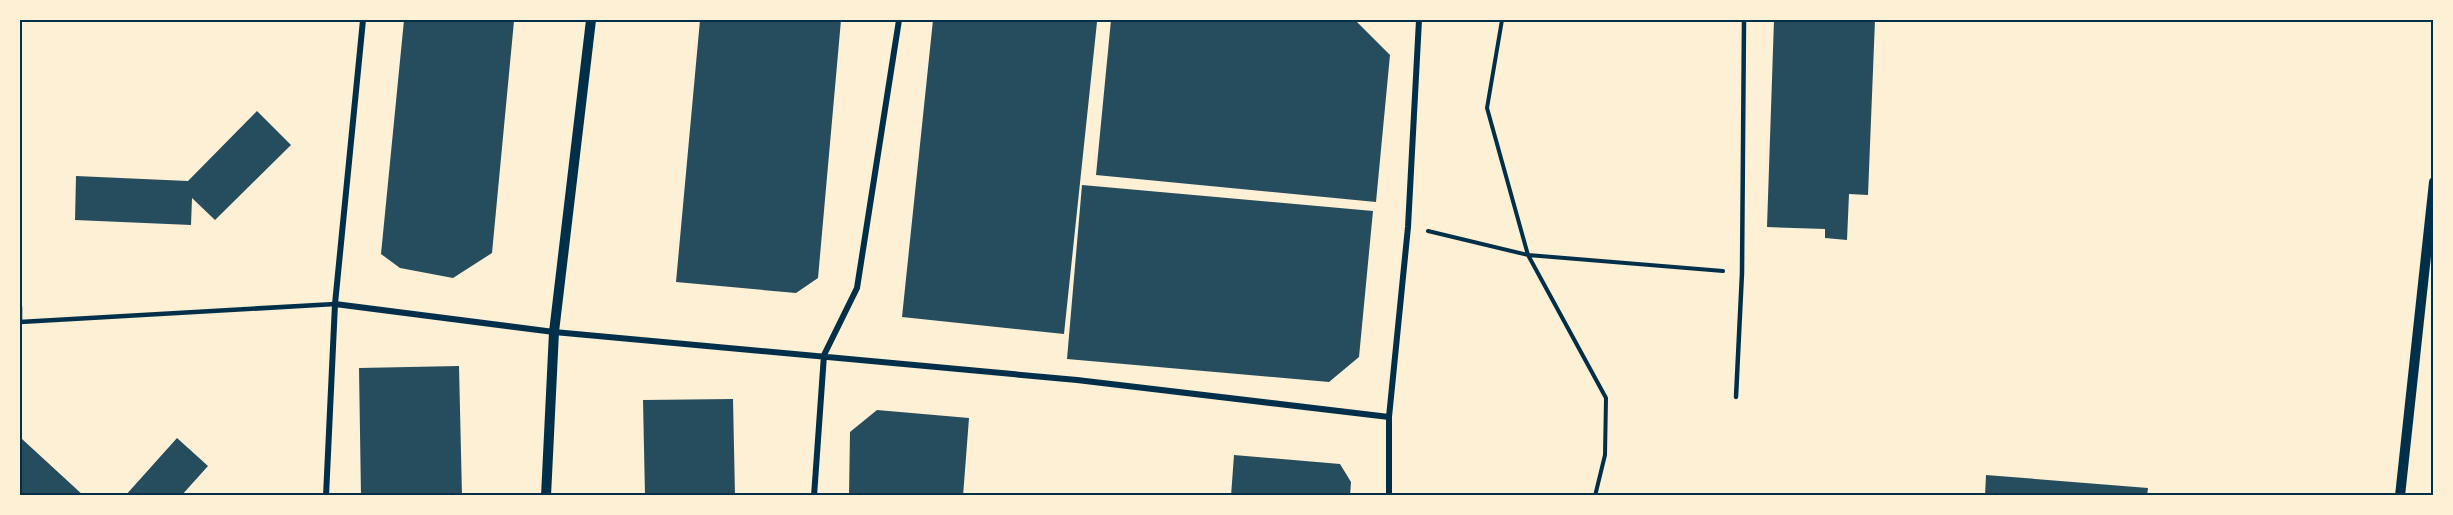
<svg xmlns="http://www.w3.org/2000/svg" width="2453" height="515" font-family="'Exo 2',sans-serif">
<rect width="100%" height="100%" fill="#fdf0d5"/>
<!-- building -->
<path fill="#264d5e" d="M404,20L514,21L492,253L453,278L400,268L381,254Z
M700,20H841L818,278L796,293L676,282Z
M933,20H1077L1097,22L1064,334L902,317Z
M1111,20H1355L1390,55L1376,202L1096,175Z
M1774,20H1875L1868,195L1849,194L1847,240L1825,238V229L1767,227Z
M257,111L291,145L215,220L192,198L191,225L75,220L76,176L188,181Z
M1082,185L1373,211L1359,357L1329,382L1067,359Z
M459,366L462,496H361L359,368Z
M733,399L735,496H645L643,400Z
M877,410L969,418L963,496H849L850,432Z
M177,438L208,466L181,496H125Z
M22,439L84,496H20V442Z
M1234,455L1340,464L1351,482L1350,496H1231Z
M1986,475L2148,488L2147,496H1985Z"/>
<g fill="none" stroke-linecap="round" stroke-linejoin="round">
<!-- path -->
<path stroke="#003049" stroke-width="4" d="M1502,20L1487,108L1528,255L1606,398L1605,455L1595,496
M1428,231L1528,255L1723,271"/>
<!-- service -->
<path stroke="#003049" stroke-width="4.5" d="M20,307V322
M20,322L335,304
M1736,397L1742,273L1744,20"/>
<!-- minor -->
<path stroke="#003049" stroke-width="6" d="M335,304L554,332L1077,380L1389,417
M326,496L335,304L363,20
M814,496L824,355L857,288L899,20
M1389,496V417L1408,227L1419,20"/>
<!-- tertiary -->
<path stroke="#003049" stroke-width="10" d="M546,496L554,332L591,20
M2400,496L2434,182"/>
</g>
<!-- border -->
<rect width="2453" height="515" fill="none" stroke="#fdf0d5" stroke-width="42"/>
<rect x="21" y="21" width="2411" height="473" fill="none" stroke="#003049" stroke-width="2"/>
</svg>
